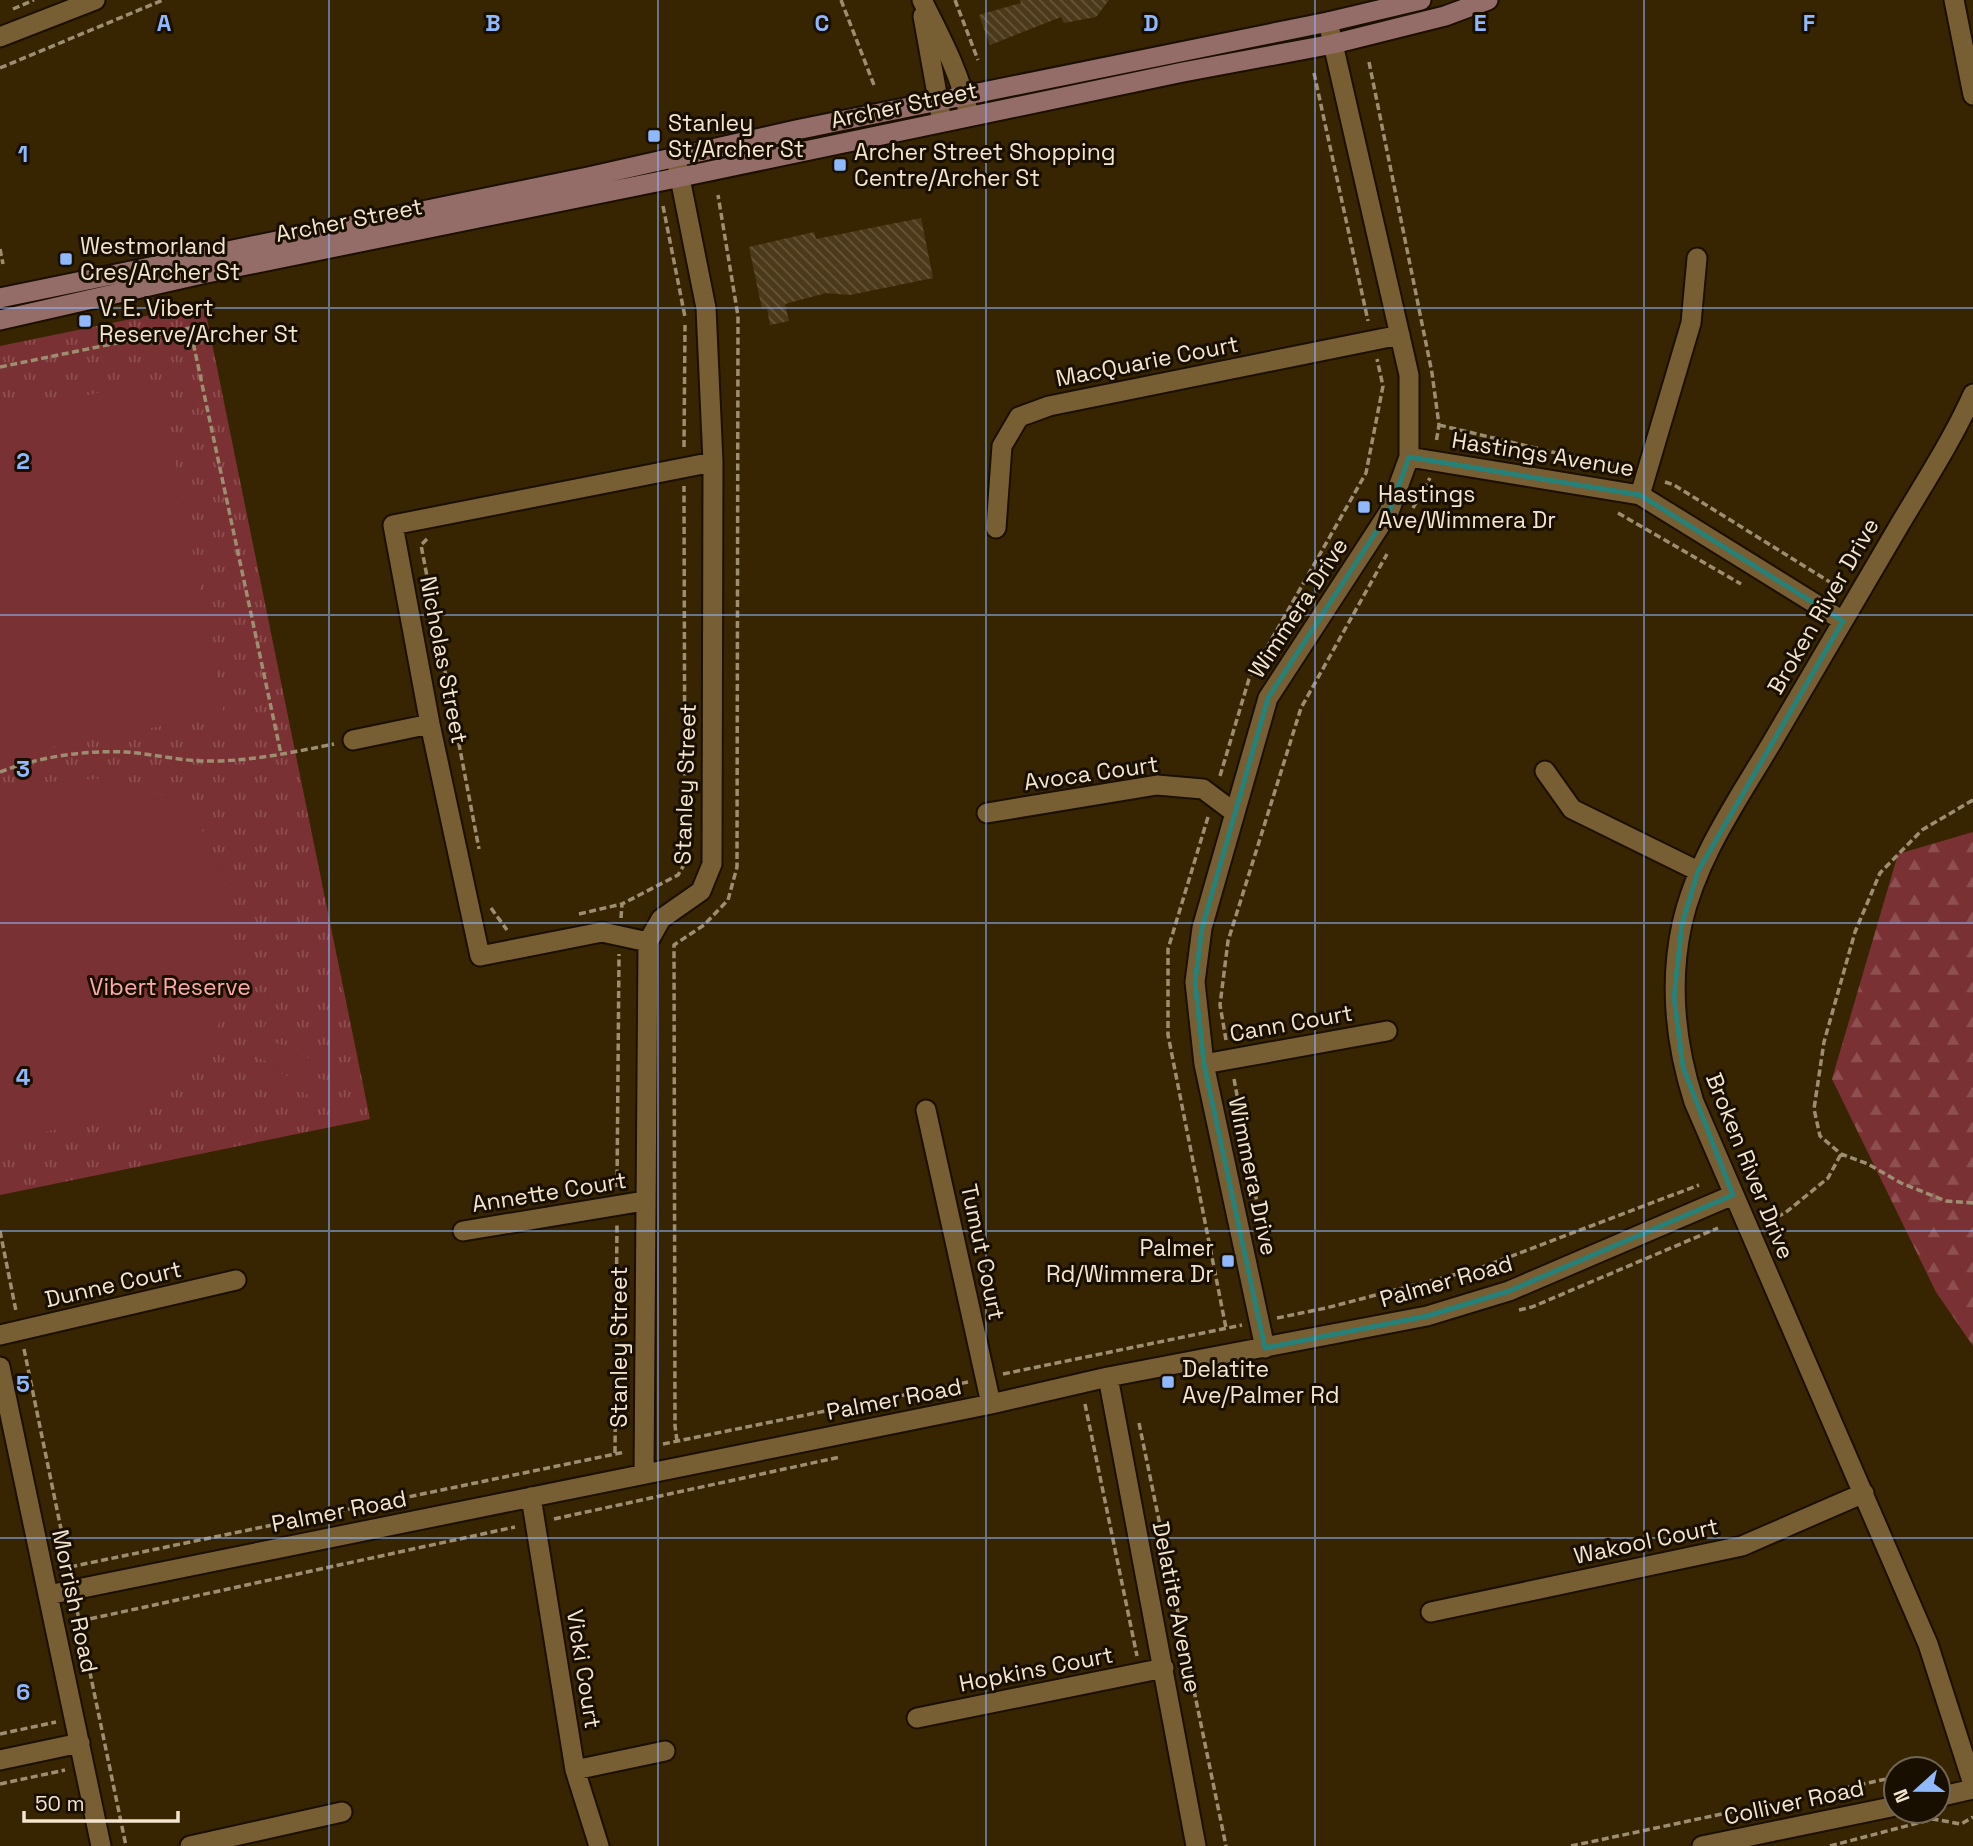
<svg xmlns="http://www.w3.org/2000/svg" width="1973" height="1846" font-family="'Space Grotesk',sans-serif">
<defs>
<pattern id="forest-firs" width="22" height="20" patternUnits="userSpaceOnUse" patternTransform="scale(1.75)"><rect width="22" height="20" fill="#7a3134"/><path d="M5 1l3.5 6h-7zM16 11l3.5 6h-7z" fill="#8e4f50"/></pattern>
<pattern id="park-tufts" width="24" height="20" patternUnits="userSpaceOnUse" patternTransform="scale(1.75)"><rect width="24" height="20" fill="#7a3134"/><path d="M3 7l-1-3M5 7V3M7 7l1-3M15 17l-1-3M17 17v-4M19 17l1-3" fill="none" stroke="#8e4f50"/></pattern>
<pattern id="building-back-hatch" width="6" height="6" patternUnits="userSpaceOnUse" patternTransform="scale(1.75)"><rect width="6" height="6" fill="#4b391a"/><path d="M-1 5l2 2M0 0l6 6M5-1l2 2" fill="none" stroke="#66563a"/></pattern>
</defs>
<rect width="100%" height="100%" fill="#372502"/>
<!-- forest -->
<path fill="url(#forest-firs)" d="M1973,832V1346L1936,1292L1832,1079L1898,854Z"/>
<!-- park -->
<path fill="url(#park-tufts)" d="M204,304L370,1119L0,1195V346Z"/>
<!-- pitch -->
<path fill="#7a3134" d="M160,381L224,714L0,757V412Z
M112,778L165,796L201,828L224,877L228,927L223,1015L197,1070L144,1110L45,1132L0,1134V794L48,782Z
M266,1023L333,1055L330,1062L263,1029Z
M260,1035L327,1067L324,1074L257,1042Z
M262,1051L329,1083L326,1090L259,1058Z
M260,1063L327,1095L323,1102L256,1070Z"/>
<!-- building -->
<path fill="url(#building-back-hatch)" d="M1020,0H1109L1096,17L1064,23L1061,17L990,45L979,15L1021,3Z
M921,218L933,278L850,295L826,293L785,304L789,321L770,325L767,308L762,309L749,247L814,232L816,239Z"/>
<g fill="none" stroke-linecap="round" stroke-linejoin="round">
<defs>
<path id="minor" d="M1954,0L1973,95
M0,37L95,0
M1973,394C1953,439 1925,482 1900,524C1857,597 1814,671 1771,744C1737,801 1697,858 1682,924C1669,984 1675,1043 1694,1102L1928,1644L1973,1784
M1409,457L1640,495L1843,621
M1640,495L1691,323L1697,258
M996,528L1002,446L1019,417L1049,406L1400,335
M353,740L430,724
M1545,771L1572,809L1698,871
M987,813L1157,785L1203,789L1235,813
M648,942L602,932L480,956L430,724L393,525L713,462
M1204,1064L1387,1031
M926,1110L991,1404
M463,1231L644,1201
M0,1335L236,1280
M1265,1348L1204,1064L1195,982L1202,928L1268,698L1389,512L1409,457V375L1328,22
M0,1367L101,1846
M1108,1377L1196,1846
M644,1474L648,942L661,919L701,891L712,864L713,462L706,308L676,158
M531,1497L575,1770L599,1846
M48,1595L991,1404L1108,1377L1427,1316L1509,1291L1733,1195
M1431,1612L1742,1546L1864,1493
M917,1718L1164,1668
M0,1760L80,1743
M575,1770L665,1751
M1938,1797L1973,1789
M190,1846L342,1812
M1702,1846L1896,1806"/>
<path id="tertiary" d="M922,0C941,38 961,75 969,116
M923,16L942,122"/>
<path id="secondary" d="M0,298L588,177L796,130L1328,22L1421,0
M0,320L202,274L681,177L1183,72L1333,44L1445,16L1488,0"/>
</defs>
<!-- minor casing -->
<use href="#minor" stroke="#1b0f00" stroke-width="23"/>
<!-- tertiary casing -->
<use href="#tertiary" stroke="#1b0f00" stroke-width="23"/>
<!-- secondary casing -->
<use href="#secondary" stroke="#1b0f00" stroke-width="23"/>
<!-- path -->
<path stroke="#9d8d71" stroke-width="3.5" stroke-dasharray="7 3.5" stroke-linecap="butt" d="M841,0L874,85
M955,0L978,60
M13,9L34,0
M1369,62L1432,373L1439,425L1436,443
M0,68L163,0
M1314,73L1368,321
M663,206L685,317
M0,249L3,264
M0,367L190,328L281,754
M1439,425L1628,470
M684,447L685,325
M1665,482L1674,485L1833,584
M1413,508L1430,478
M1618,513L1741,584
M427,539L421,545L479,849
M0,772C39,757 84,750 126,752C155,754 183,762 212,761C253,761 294,752 334,744
M1220,776L1249,679L1366,473L1383,386L1377,359
M1973,800L1922,830L1880,873L1855,932L1824,1042L1814,1109L1820,1136L1841,1154L1868,1164L1901,1183L1946,1201L1973,1203
M1208,817L1168,949V1035L1226,1328
M491,908L507,930
M579,914L622,904
M621,918L622,904L678,875L685,863L684,486
M1226,1040L1220,1005L1228,941L1301,708L1387,554
M1234,1079L1260,1219
M617,1187L619,954
M1767,1221L1785,1213L1828,1178L1841,1154
M0,1231L16,1311
M1519,1310L1532,1307L1718,1228
M1277,1318L1326,1308L1480,1268L1699,1185
M24,1349L69,1568
M1003,1374L1242,1325
M1085,1404L1137,1656
M1139,1423L1226,1846
M677,1441L675,1426L674,945L704,925L728,900L737,867L738,316L718,195
M663,1444L968,1382
M615,1453L617,1223
M554,1519L840,1457
M60,1569L625,1452
M77,1610L126,1846
M80,1621L515,1527
M0,1734L56,1722
M1936,1769L1940,1768
M0,1784L65,1770
M1571,1846L1896,1777
M1830,1846L1933,1819L1961,1824L1973,1817"/>
<!-- minor -->
<use href="#minor" stroke="#785e33" stroke-width="19"/>
<!-- tertiary -->
<use href="#tertiary" stroke="#785e33" stroke-width="19"/>
<!-- secondary -->
<use href="#secondary" stroke="#946d69" stroke-width="19"/>
</g>
<!-- marked area -->
<path fill="none" stroke="#268178" stroke-width="5" stroke-linejoin="round" d="M1409,457L1640,495L1843,621L1698,871L1682,924L1674,997L1683,1067L1733,1195L1509,1291L1427,1316L1265,1348L1204,1064L1195,982L1202,928L1268,698L1389,512Z"/>
<!-- grid -->
<path fill="none" stroke="#8fb8fd" stroke-width="2" stroke-opacity="0.55" d="M329,0V1846M658,0V1846M986,0V1846M1315,0V1846M1644,0V1846M0,308H1973M0,615H1973M0,923H1973M0,1231H1973M0,1538H1973"/>
<!-- markers -->
<g fill="#8fb8fd" stroke="#190f01" stroke-width="2.5">
<rect x="647" y="129" width="14" height="14" rx="3.5"/>
<rect x="833" y="158" width="14" height="14" rx="3.5"/>
<rect x="59" y="252" width="14" height="14" rx="3.5"/>
<rect x="78" y="314" width="14" height="14" rx="3.5"/>
<rect x="1357" y="500" width="14" height="14" rx="3.5"/>
<rect x="1221" y="1254" width="14" height="14" rx="3.5"/>
<rect x="1161" y="1375" width="14" height="14" rx="3.5"/>
</g>
<g text-anchor="middle" stroke-width="6" stroke-linejoin="round" paint-order="stroke">
<!-- street labels -->
<g font-size="23" fill="#f4e5ce" stroke="#190f01">
<text transform="translate(904 105) rotate(-12)" y="8">Archer Street</text>
<text transform="translate(349 220) rotate(-11)" y="8">Archer Street</text>
<text transform="translate(1147 361) rotate(-11)" y="8">MacQuarie Court</text>
<text transform="translate(1543 454) rotate(9)" y="8">Hastings Avenue</text>
<text transform="translate(1823 606) rotate(-60)" y="8">Broken River Drive</text>
<text transform="translate(1298 608) rotate(-57)" y="8">Wimmera Drive</text>
<text transform="translate(444 660) rotate(79)" y="8">Nicholas Street</text>
<text transform="translate(1091 773) rotate(-8)" y="8">Avoca Court</text>
<text transform="translate(685 784) rotate(-88)" y="8">Stanley Street</text>
<text transform="translate(1291 1023) rotate(-10)" y="8">Cann Court</text>
<text transform="translate(1750 1166) rotate(68)" y="8">Broken River Drive</text>
<text transform="translate(1253 1176) rotate(78)" y="8">Wimmera Drive</text>
<text transform="translate(549 1192) rotate(-9)" y="8">Annette Court</text>
<text transform="translate(983 1252) rotate(78)" y="8">Tumut Court</text>
<text transform="translate(1446 1281) rotate(-16)" y="8">Palmer Road</text>
<text transform="translate(113 1284) rotate(-13)" y="8">Dunne Court</text>
<text transform="translate(619 1347) rotate(-90)" y="8">Stanley Street</text>
<text transform="translate(894 1399) rotate(-11)" y="8">Palmer Road</text>
<text transform="translate(339 1511) rotate(-11)" y="8">Palmer Road</text>
<text transform="translate(1646 1541) rotate(-12)" y="8">Wakool Court</text>
<text transform="translate(75 1601) rotate(78)" y="8">Morrish Road</text>
<text transform="translate(1177 1607) rotate(79)" y="8">Delatite Avenue</text>
<text transform="translate(584 1669) rotate(81)" y="8">Vicki Court</text>
<text transform="translate(1036 1669) rotate(-11)" y="8">Hopkins Court</text>
<text transform="translate(1794 1802) rotate(-12)" y="8">Colliver Road</text>
</g>
<!-- poi labels -->
<g font-size="23" fill="#f4e5ce" stroke="#190f01" text-anchor="start">
<text x="668" y="131">Stanley<tspan x="668" dy="26">St/Archer St</tspan></text>
<text x="854" y="160">Archer Street Shopping<tspan x="854" dy="26">Centre/Archer St</tspan></text>
<text x="80" y="254">Westmorland<tspan x="80" dy="26">Cres/Archer St</tspan></text>
<text x="99" y="316">V. E. Vibert<tspan x="99" dy="26">Reserve/Archer St</tspan></text>
<text x="1378" y="502">Hastings<tspan x="1378" dy="26">Ave/Wimmera Dr</tspan></text>
<text x="1214" y="1256" text-anchor="end">Palmer<tspan x="1214" dy="26">Rd/Wimmera Dr</tspan></text>
<text x="1182" y="1377">Delatite<tspan x="1182" dy="26">Ave/Palmer Rd</tspan></text>
</g>
<!-- park labels -->
<g font-size="23" fill="#fdaaaa" stroke="#190f01">
<text x="170" y="995">Vibert Reserve</text>
</g>
</g>
<g font-size="23" text-anchor="middle" font-weight="bold" fill="#8fb8fd" stroke="#190f01" stroke-width="6" stroke-linejoin="round" paint-order="stroke">
<text x="164" y="31">A</text>
<text x="493" y="31">B</text>
<text x="822" y="31">C</text>
<text x="1151" y="31">D</text>
<text x="1480" y="31">E</text>
<text x="1809" y="31">F</text>
<text x="23" y="162">1</text>
<text x="23" y="469">2</text>
<text x="23" y="777">3</text>
<text x="23" y="1085">4</text>
<text x="23" y="1392">5</text>
<text x="23" y="1700">6</text>
</g>
<!-- north arrow -->
<g transform="translate(1917 1790) rotate(249)"><circle r="33" fill="#190f01" stroke="#716553" stroke-width="2"/>
<path d="M0-5L12 26L0 18L-12 26Z" fill="#8fb8fd"/>
<text y="-10" font-size="19" font-weight="bold" text-anchor="middle" fill="#f4e5ce">N</text>
</g>
<!-- scale -->
<path d="M24 1811v10h154v-10" fill="none" stroke="#f4e5ce" stroke-width="3.5"/>
<text x="35" y="1811" font-size="21" fill="#f4e5ce" stroke="#190f01" stroke-width="5" paint-order="stroke">50 m</text>
</svg>
